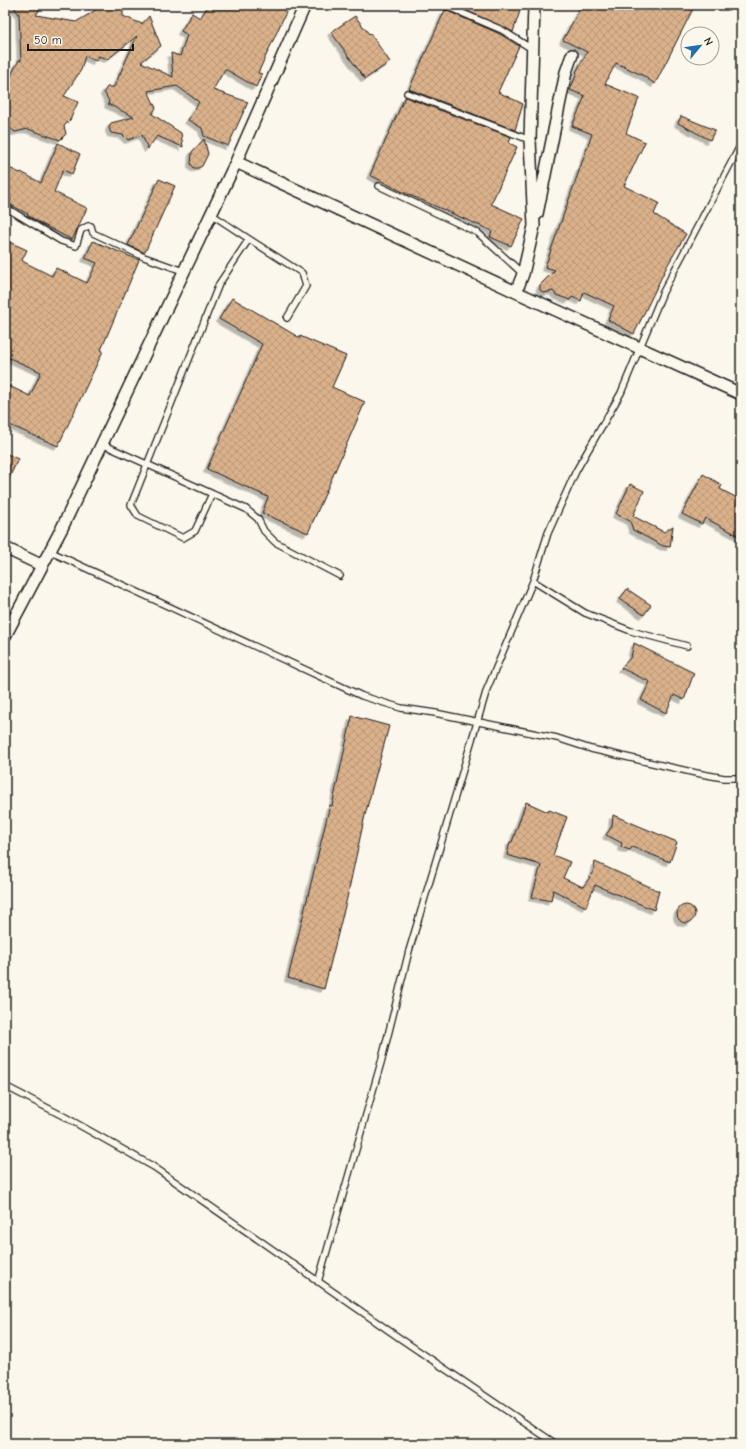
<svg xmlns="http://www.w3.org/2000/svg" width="746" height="1449" font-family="'Comic Neue',sans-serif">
<defs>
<pattern id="building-cross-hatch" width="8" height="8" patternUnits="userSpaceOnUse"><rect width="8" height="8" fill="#dab18b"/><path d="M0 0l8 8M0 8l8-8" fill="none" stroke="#ba9877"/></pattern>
<filter id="shadow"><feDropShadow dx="-3.5" dy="3.5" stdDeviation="0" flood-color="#0004"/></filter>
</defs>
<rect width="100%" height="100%" fill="#fbf7ec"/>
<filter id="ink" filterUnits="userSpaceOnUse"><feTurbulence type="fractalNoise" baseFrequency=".025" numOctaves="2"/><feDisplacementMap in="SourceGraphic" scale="8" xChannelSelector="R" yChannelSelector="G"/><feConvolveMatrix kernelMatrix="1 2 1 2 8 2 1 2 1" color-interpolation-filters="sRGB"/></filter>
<g filter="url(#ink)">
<!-- building -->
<path fill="url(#building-cross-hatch)" stroke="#1c1c1c" filter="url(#shadow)" d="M12,5H43L36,15L76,22L104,5H123V16L142,24L149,16L161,46L141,62L173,77L171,53L180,56L187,35L181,31L192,13L200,18L209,5H282L288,8L258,73L262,74L256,87L225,69L213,90L248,102L228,146L204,136L202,128L188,120L199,102L177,86L148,91L156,108L152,114L181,133L183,147L157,136L148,149L142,135L128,140L123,135L111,133L109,128L111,123L134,117L108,104L109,101L104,92L107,87H114L137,36L108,59L98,56L96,61L85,56L81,70L64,96L78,102L70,120L64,126L66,134L60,140L28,129L15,132L9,127L5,129V87L19,60L21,61L19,14Z
M454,5H522L513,32Z
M582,5H695L655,84L642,75L616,63L605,84L639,98L626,133L645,142L624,186L659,203L654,214L686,234L667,266L634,334L608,320L614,306L584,292L581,301L572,297L570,300L556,295L553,291L544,293L540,290V285L555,270L545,267L592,134L572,126L585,96L570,90L577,73L576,72L587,52L563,40Z
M445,10L500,34L519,46L498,92L523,104L515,130L409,89Z
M355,16L369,34L370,33L390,62L365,79L331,32Z
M405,97L511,137L509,143L517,147L491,204L524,219L511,246L490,237L492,231L403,192L370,175Z
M681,116L715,130L710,140L678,123Z
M204,139L208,154L202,166L198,168H194L191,164L192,152Z
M58,143L80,154L72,174L63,170L54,192L87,208L72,240L42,224L27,215L28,214L9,204L11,199L6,197L10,188L5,186V166L20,173L21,172L41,183Z
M159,179L175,186L145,252H143L128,245Z
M5,240L27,250L22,260L24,262L52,276L56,268L87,283L97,263L85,258L93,241L139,260L101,350L103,351L58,446L5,423V384L30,396L41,372L5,356Z
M232,298L300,338V336L346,356L332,387L365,402L308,533L262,513L268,497L207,469L262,344L219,319Z
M5,453L18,459L5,487Z
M703,474L722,485L720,489L741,500V537L705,518L702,524L682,514Z
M630,484L644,491L633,516L664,532L673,526L670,547L663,546L633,530L630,521L616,514Z
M627,589L651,605L644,615L620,599Z
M634,643L694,673L684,700L674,695L666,713L641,700L650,682L621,668L631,657Z
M352,716L389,726L365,815L347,898L324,989L288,978L330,805L332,806Z
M526,802L548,812L549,810L567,817L553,855L570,862L563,878L583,887L593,873L595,862L659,891L654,910L595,885L586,907L553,890L551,901L532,897L541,865L507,855L510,842H512Z
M613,815L677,842L670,862L632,847L630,850L621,847L622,843L606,835L612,826Z
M677 914a9 9 0 1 1 18 0a9 9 0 1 1-18 0Z"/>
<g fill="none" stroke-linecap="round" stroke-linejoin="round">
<defs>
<path id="service" d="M446,6L502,30L532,49
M407,93L530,140
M379,186L478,233L523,274
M5,207L61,241L76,246L81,230L88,226H91L93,233L144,257L183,271
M211,214L249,239
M102,444L246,509L258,519L264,531L275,542L340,576
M212,494L195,531L183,538L138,516L131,505L219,284L249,239L302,273L306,286L287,318
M49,551L362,696L401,708L435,713L557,738L591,749L696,773L724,778H741
M533,581L585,613L631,631L687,646
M5,1086L65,1117L154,1167L401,1339L556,1444
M318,1282L382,1059L409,951L487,689L533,581L548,533L576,471L621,393L663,292L741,144"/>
<path id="minor" d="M236,162L516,292L741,394
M537,214L566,72L572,55
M516,292L523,274L534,226L530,140L534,5
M5,548L41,565
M5,636L62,528L236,162L305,5"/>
</defs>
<!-- service casing -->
<use href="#service" stroke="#1c1c1c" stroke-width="8"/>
<!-- minor casing -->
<use href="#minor" stroke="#1c1c1c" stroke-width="14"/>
<!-- service -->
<use href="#service" stroke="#fbf7ec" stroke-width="5.5"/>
<!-- minor -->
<use href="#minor" stroke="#fbf7ec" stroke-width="11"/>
</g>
</g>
<!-- margin -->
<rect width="746" height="1449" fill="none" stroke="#fbf7ec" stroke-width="20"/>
<rect x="10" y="10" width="726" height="1429" fill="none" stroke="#1c1c1c" stroke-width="1.5" filter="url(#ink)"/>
<!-- north arrow -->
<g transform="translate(700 46) rotate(61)"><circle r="19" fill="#fbf7ec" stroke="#a29f99"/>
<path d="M0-3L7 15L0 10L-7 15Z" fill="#1f6fb2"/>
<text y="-6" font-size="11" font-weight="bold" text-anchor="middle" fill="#1c1c1c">N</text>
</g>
<!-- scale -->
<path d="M28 44v6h105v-6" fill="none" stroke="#1c1c1c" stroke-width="2"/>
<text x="34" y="44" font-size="12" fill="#1c1c1c" stroke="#fbf7ec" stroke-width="3" paint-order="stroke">50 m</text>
</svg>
